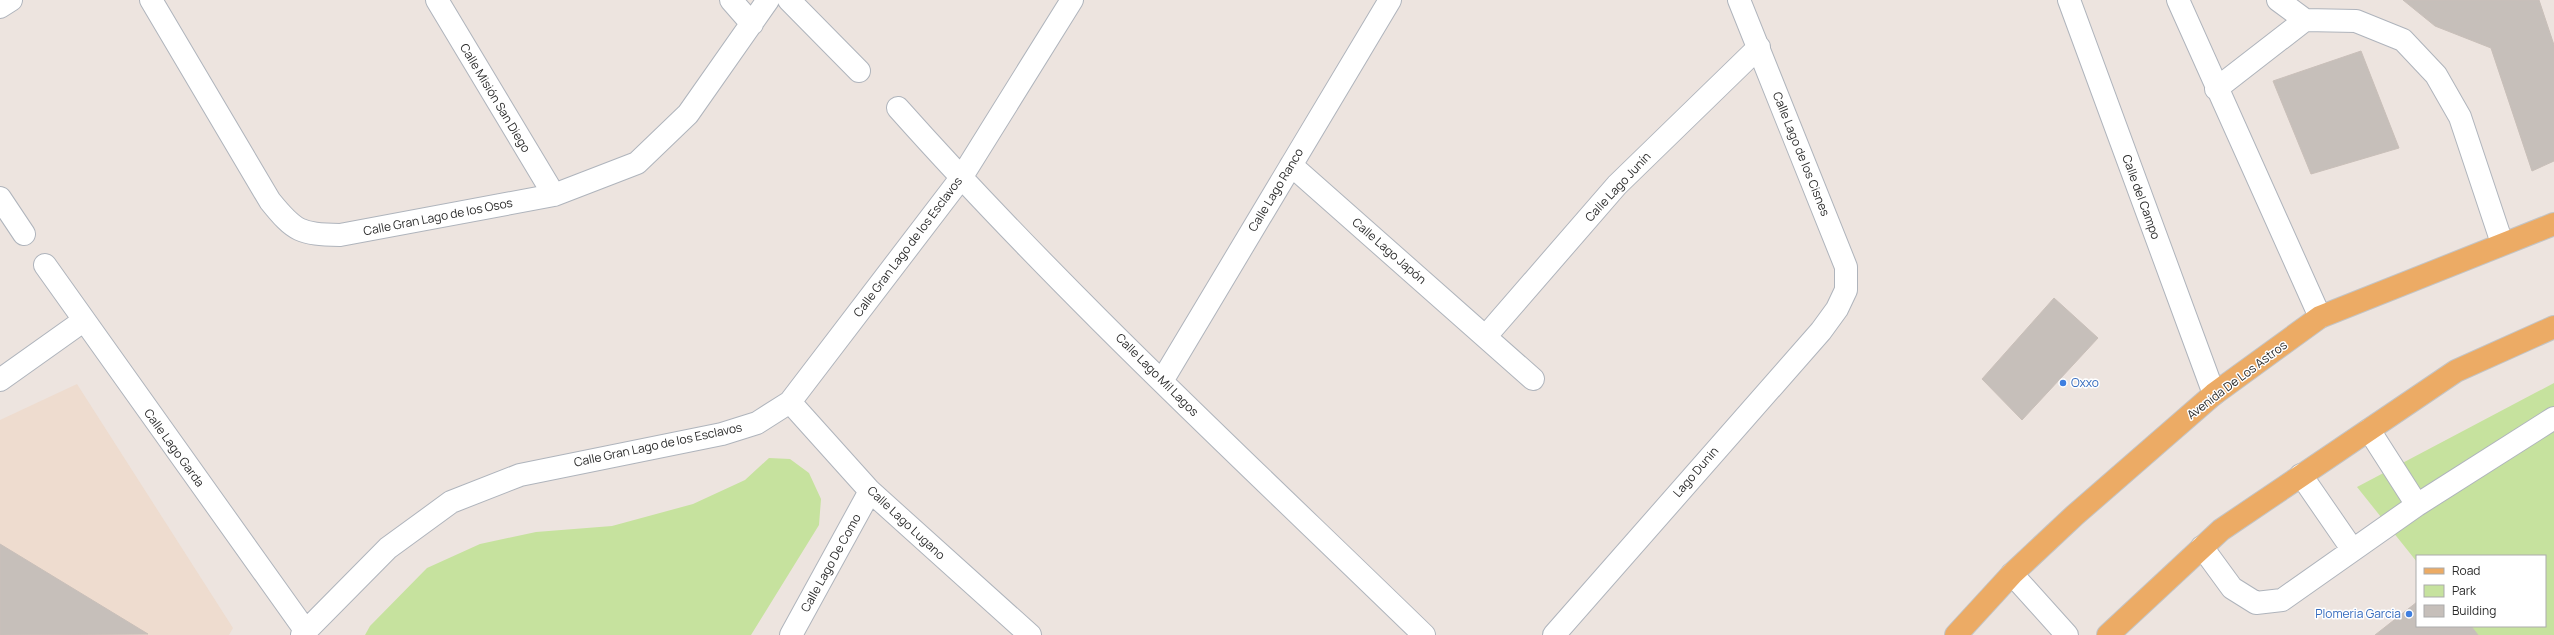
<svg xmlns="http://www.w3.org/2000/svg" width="2554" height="635" font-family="Manrope,sans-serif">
<rect width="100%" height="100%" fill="#ede4df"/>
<!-- education -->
<path fill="#eedccf" d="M77,384L233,628L229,635H0V420Z"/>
<!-- green -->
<path fill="#c6e29e" d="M2554,383V635H2475L2468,626H2545V556H2417V562L2357,487Z
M769,458L790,459L809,473L821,499L819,525L751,635H365L370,626L427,568L480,544L536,532L612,526L693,504L745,480Z"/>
<!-- building -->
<path fill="#c6bfba" stroke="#c9bfb9" d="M2403,0H2539L2554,45V161L2532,171L2491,48L2435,26Z
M2361,51L2399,148L2311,174L2273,81Z
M2054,298L2098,338L2022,420L1982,379Z
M0,544L148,634L0,635Z
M2417,602V626H2471L2478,635H2375Z"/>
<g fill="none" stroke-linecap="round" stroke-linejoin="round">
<defs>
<path id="minor" d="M151,0L270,201C295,232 300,234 340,235L554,195L637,163L688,114L768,0
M437,0L554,195
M731,0L752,24
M789,0L859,71
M2069,0L2214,394
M2178,0L2320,317
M2278,0L2305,20
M0,7L11,0
M2216,89L2305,20L2356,21L2403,40L2436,75L2460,117L2502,243
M898,108C1063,293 1246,462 1424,635
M1291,165L1533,379
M0,198L24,234
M45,265L305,630
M1486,336L1617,185L1759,47
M0,380L83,321
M1162,381L1390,0
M790,402L870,491L1030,635
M2369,430L2417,505
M2301,475L2352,549
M2202,547L2232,588L2256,603L2282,600L2417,505L2554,418
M2012,574L2067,635
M302,635L388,548L451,502L520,475L722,434L757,423L790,402L961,178L1072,0
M791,635L870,491
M1554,635L1821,331L1837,309L1846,290V267L1739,0"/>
<path id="major" d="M1956,635L2012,574L2075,515L2214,394L2320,317L2554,224
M2108,635L2221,530L2456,371L2554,327"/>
</defs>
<!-- minor casing -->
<use href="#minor" stroke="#afb4bc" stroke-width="24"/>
<!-- major casing -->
<use href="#major" stroke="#c4c4c4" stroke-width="24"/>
<!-- minor -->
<use href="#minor" stroke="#fff" stroke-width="22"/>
<!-- major -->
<use href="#major" stroke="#ecab65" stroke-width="22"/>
</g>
<!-- markers -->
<g fill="#3f7fe0" stroke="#fff" stroke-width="1.5">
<circle cx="2063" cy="383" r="4"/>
<circle cx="2409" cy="614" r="4"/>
</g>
<g text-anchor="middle" stroke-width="3" stroke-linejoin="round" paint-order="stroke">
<!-- street labels -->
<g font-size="12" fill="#2c2c2c" stroke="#fff">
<text transform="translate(495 98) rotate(59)" y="4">Calle Misión San Diego</text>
<text transform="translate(1801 154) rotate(68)" y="4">Calle Lago de los Cisnes</text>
<text transform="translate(1618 187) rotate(-47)" y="4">Calle Lago Junín</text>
<text transform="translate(1276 190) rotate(-59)" y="4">Calle Lago Ranco</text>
<text transform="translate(2141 197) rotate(70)" y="4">Calle del Campo</text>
<text transform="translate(438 217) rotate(-11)" y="4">Calle Gran Lago de los Osos</text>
<text transform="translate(908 247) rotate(-53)" y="4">Calle Gran Lago de los Esclavos</text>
<text transform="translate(1389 251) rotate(41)" y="4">Calle Lago Japón</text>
<text transform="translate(1157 375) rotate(45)" y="4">Calle Lago Mil Lagos</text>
<text transform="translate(2237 380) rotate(-37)" y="4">Avenida De Los Astros</text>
<text transform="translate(658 445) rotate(-12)" y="4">Calle Gran Lago de los Esclavos</text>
<text transform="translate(174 448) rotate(54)" y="4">Calle Lago Garda</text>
<text transform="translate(1696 472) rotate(-49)" y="4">Lago Dunin</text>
<text transform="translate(906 523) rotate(43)" y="4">Calle Lago Lugano</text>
<text transform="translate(831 563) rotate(-61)" y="4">Calle Lago De Como</text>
</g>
<!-- shop labels -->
<g font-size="12" fill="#366cbe" stroke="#fff" text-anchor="start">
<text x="2071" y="387">Oxxo</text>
<text x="2401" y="618" text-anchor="end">Plomeria Garcia</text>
</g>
</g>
<!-- legend -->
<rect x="2416" y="555" width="130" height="72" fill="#ffffff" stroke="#ababab"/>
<rect x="2424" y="568" width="20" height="6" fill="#ecab65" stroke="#ababab"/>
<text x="2452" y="575" font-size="12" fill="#2c2c2c">Road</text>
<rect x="2424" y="585" width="20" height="12" fill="#c6e29e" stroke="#ababab"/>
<text x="2452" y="595" font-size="12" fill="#2c2c2c">Park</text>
<rect x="2424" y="605" width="20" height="12" fill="#c6bfba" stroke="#ababab"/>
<text x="2452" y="615" font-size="12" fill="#2c2c2c">Building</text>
</svg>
